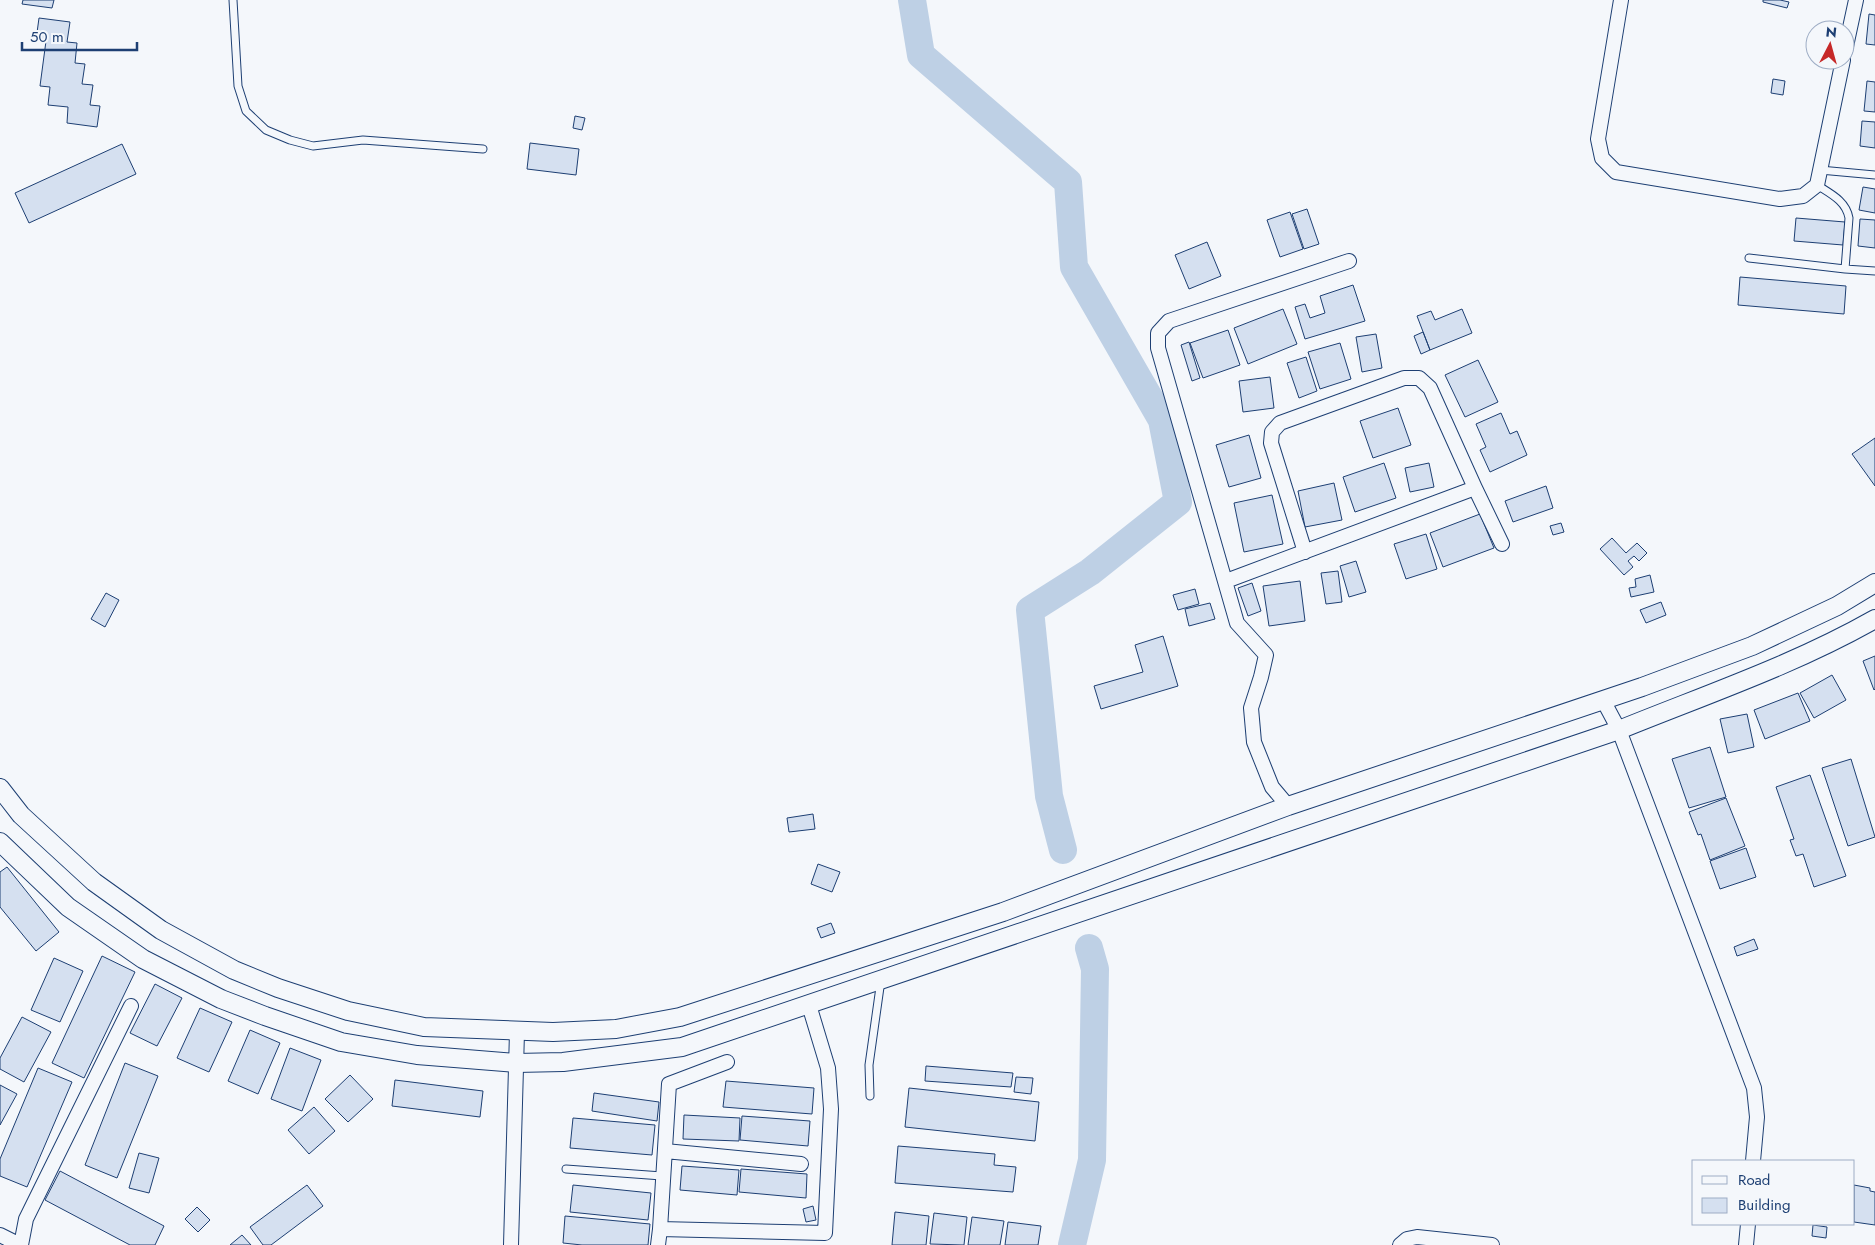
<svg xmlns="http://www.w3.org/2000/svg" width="1875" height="1245" font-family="Jost,sans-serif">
<rect width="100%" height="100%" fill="#f4f7fb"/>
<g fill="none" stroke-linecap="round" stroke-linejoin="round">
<!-- river -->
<path stroke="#bed0e5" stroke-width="28" d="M912,0L921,55L1068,182L1074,267L1162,420L1178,502L1090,572L1030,610L1049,796L1063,850
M1072,1245L1092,1160L1095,969L1089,948"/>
</g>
<!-- building -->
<path fill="#d5e0f0" stroke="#1d3f73" d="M23,0H54L52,8L22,4Z
M1763,0H1780L1789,2L1787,8L1763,2Z
M1869,14L1875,15V45L1866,44Z
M39,18L70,22L67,42L77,43L75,63L85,64L82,84L93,85L90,105L100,106L97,127L67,123L68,107L48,105L50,87L40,86L46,41L36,40Z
M1773,79L1785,81L1783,95L1771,93Z
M1867,81L1875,82V112L1864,111Z
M575,116L585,118L582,130L573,128Z
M1862,121L1875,122V148L1860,146Z
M530,143L579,149L576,175L527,169Z
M122,144L136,174L29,223L15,193Z
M1863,187L1875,189V213L1859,210Z
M1307,209L1319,244L1304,249L1292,214Z
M1290,212L1303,249L1280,257L1267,220Z
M1796,218L1845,222L1843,245L1794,241Z
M1860,219L1875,220V248L1858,246Z
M1207,242L1221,276L1189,289L1175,255Z
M1740,277L1846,286L1844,314L1738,305Z
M1353,285L1365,321L1305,339L1295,307L1305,304L1310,318L1325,313L1320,296Z
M1283,309L1297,344L1248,364L1234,328Z
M1462,309L1472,333L1430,350L1417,316L1431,311L1435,320Z
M1228,330L1240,365L1203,378L1190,343Z
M1423,332L1430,350L1421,354L1414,336Z
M1376,334L1382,368L1362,372L1356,337Z
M1189,342L1200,378L1192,381L1181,345Z
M1340,343L1351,379L1320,389L1308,352Z
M1306,357L1317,391L1299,398L1287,363Z
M1478,360L1498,402L1465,417L1445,375Z
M1270,377L1274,408L1243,412L1239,381Z
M1398,408L1411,445L1373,458L1360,421Z
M1501,413L1510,434L1517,431L1527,455L1490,472L1480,450L1486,447L1476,424Z
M1249,435L1261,478L1229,487L1216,445Z
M1875,438V486L1852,454Z
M1384,463L1396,498L1355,512L1343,477Z
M1429,463L1434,487L1410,492L1405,468Z
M1334,483L1342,520L1305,527L1298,491Z
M1546,486L1553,508L1513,522L1505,501Z
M1272,495L1283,544L1244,552L1234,503Z
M1480,514L1494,548L1443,567L1430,533Z
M1561,523L1564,532L1553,535L1550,526Z
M1426,534L1437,569L1406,579L1394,544Z
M1612,538L1626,553L1637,543L1647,553L1639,561L1634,556L1628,561L1633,567L1624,575L1600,549Z
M1356,561L1366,592L1349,597L1340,566Z
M1338,571L1342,602L1326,604L1321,573Z
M1650,575L1654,592L1631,597L1629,588L1636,587L1635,579Z
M1300,581L1305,621L1269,626L1263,586Z
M1252,583L1261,611L1248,616L1238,588Z
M1195,589L1199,604L1178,610L1173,595Z
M106,593L119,600L105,627L91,619Z
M1661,602L1666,615L1646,623L1640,610Z
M1210,603L1215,619L1189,626L1185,609Z
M1163,636L1178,686L1101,709L1094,686L1143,672L1135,645Z
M1875,656V689L1874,690L1863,661Z
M1832,675L1846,700L1814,718L1800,693Z
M1798,693L1810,721L1765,739L1754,710Z
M1747,714L1754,747L1728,753L1720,719Z
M1710,747L1726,797L1689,808L1672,759Z
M1851,759L1875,837L1848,846L1822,768Z
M1810,775L1846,876L1814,887L1803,854L1796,856L1790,840L1794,839L1776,787Z
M1726,798L1745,846L1710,860L1701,834L1698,835L1689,812Z
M813,814L815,829L789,832L787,818Z
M1746,848L1756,877L1720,889L1710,861Z
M818,864L840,872L832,892L811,884Z
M7,867L59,932L36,951L0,907V872Z
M831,923L835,933L821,938L817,928Z
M1754,939L1758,949L1737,956L1734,947Z
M102,956L135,972L84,1078L52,1063Z
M54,958L83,971L60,1022L31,1010Z
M155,984L182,998L157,1046L130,1033Z
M200,1008L232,1022L209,1072L177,1058Z
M22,1017L51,1032L24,1082L0,1069V1058Z
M250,1030L280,1043L258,1094L228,1081Z
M290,1048L321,1060L302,1111L271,1099Z
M125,1063L158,1076L117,1178L85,1165Z
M926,1066L1013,1073L1011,1087L925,1081Z
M38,1068L72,1082L27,1187L0,1176V1159Z
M350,1075L373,1099L348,1122L325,1099Z
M1016,1077L1033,1078L1031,1094L1014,1092Z
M395,1080L483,1091L480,1117L392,1106Z
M726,1081L814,1088L812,1114L723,1107Z
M0,1085L17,1094L0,1125Z
M909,1088L1039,1102L1035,1141L905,1127Z
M594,1093L659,1102L657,1121L592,1111Z
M314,1107L335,1131L309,1154L288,1130Z
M684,1115L740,1118L739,1141L683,1139Z
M742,1116L810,1121L808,1146L740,1140Z
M573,1118L655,1125L652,1155L570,1148Z
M898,1146L995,1154L994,1165L1016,1167L1013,1192L895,1183Z
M139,1153L159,1158L149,1193L129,1188Z
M682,1166L739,1170L737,1195L680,1190Z
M741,1169L807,1174L806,1198L739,1192Z
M60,1171L164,1226L155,1245H130L45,1200Z
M307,1185L323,1206L271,1245H263L250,1227Z
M573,1185L651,1193L648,1220L570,1212Z
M1854,1185L1870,1188V1191L1875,1192V1225L1854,1222Z
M813,1206L816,1220L806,1222L803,1209Z
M197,1207L210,1220L198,1232L185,1219Z
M895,1212L929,1216L926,1245H892Z
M934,1213L967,1217L964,1245L930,1244Z
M565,1216L650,1224L648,1245H582L563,1243Z
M972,1217L1004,1221L1000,1245H968Z
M1008,1222L1041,1226L1038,1245H1005Z
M1813,1225L1827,1227L1826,1238L1812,1236Z
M242,1235L251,1245H230Z"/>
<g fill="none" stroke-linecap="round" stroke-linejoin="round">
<defs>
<path id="service" d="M233,0L238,86L246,111L266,130L290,140L313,146L363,140L483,149
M1820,170L1875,175
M1817,185C1831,194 1846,201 1849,218L1845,269L1875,271
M1749,258L1845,269
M870,1096L869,1065L881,980
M566,1169L662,1176"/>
<path id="minor" d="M1621,0L1598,139L1602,158L1616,172L1780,199L1803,196L1817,185L1843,60
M1845,51L1856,0
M1475,488L1502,544
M1226,581L1475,488L1430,388L1419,378H1404L1280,423L1272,432L1271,443L1305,552
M1603,700L1619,730L1754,1088L1757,1117L1753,1161
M1288,806L1272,787L1254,742L1251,708L1261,677L1266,655L1237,623L1158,348V333L1169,321L1349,261
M665,1151L801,1164
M660,1229L669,1084L727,1062
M0,1235L20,1245
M21,1245L26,1219L131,1006
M511,1245L517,1032
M658,1245L660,1229L825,1233L831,1109L828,1068L809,1005
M1400,1245L1407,1239L1417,1237L1492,1245
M1746,1245L1748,1224"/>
<path id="tertiary" d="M0,788L21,815L94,882L161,930L234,970L278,988L348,1011L424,1027L553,1032L616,1029L680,1017L1003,912L1288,806L1642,687L1752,646L1837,606L1875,583
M0,842L68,907L143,959L221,999L265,1016L341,1042L417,1055L516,1063L563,1062L682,1047L1619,730C1705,695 1794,665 1875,619"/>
</defs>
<!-- service casing -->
<use href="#service" stroke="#1d3f73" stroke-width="9"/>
<!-- minor casing -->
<use href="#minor" stroke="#1d3f73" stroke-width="16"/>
<!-- tertiary casing -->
<use href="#tertiary" stroke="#1d3f73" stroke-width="20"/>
<!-- service -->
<use href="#service" stroke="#f4f7fb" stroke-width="7"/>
<!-- minor -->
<use href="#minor" stroke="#f4f7fb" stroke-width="14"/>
<!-- tertiary -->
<use href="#tertiary" stroke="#f4f7fb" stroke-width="18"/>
</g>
<!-- legend -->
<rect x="1692" y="1160" width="162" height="65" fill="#f4f7fb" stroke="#9eadc5"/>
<rect x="1702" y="1176" width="25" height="8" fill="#f4f7fb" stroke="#9eadc5"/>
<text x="1738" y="1185" font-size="15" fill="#1d3f73">Road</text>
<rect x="1702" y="1198" width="25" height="15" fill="#d5e0f0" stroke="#9eadc5"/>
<text x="1738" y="1210" font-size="15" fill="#1d3f73">Building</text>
<!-- north arrow -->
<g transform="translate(1830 45) rotate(6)"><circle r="24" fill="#f4f7fb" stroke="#9eadc5"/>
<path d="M0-4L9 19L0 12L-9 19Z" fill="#c62828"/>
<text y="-8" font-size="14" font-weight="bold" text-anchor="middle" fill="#1d3f73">N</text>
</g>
<!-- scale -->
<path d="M22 42v8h115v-8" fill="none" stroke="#1d3f73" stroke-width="2.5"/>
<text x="30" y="42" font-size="15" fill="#1d3f73" stroke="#f4f7fb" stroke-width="4" paint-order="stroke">50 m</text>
</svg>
